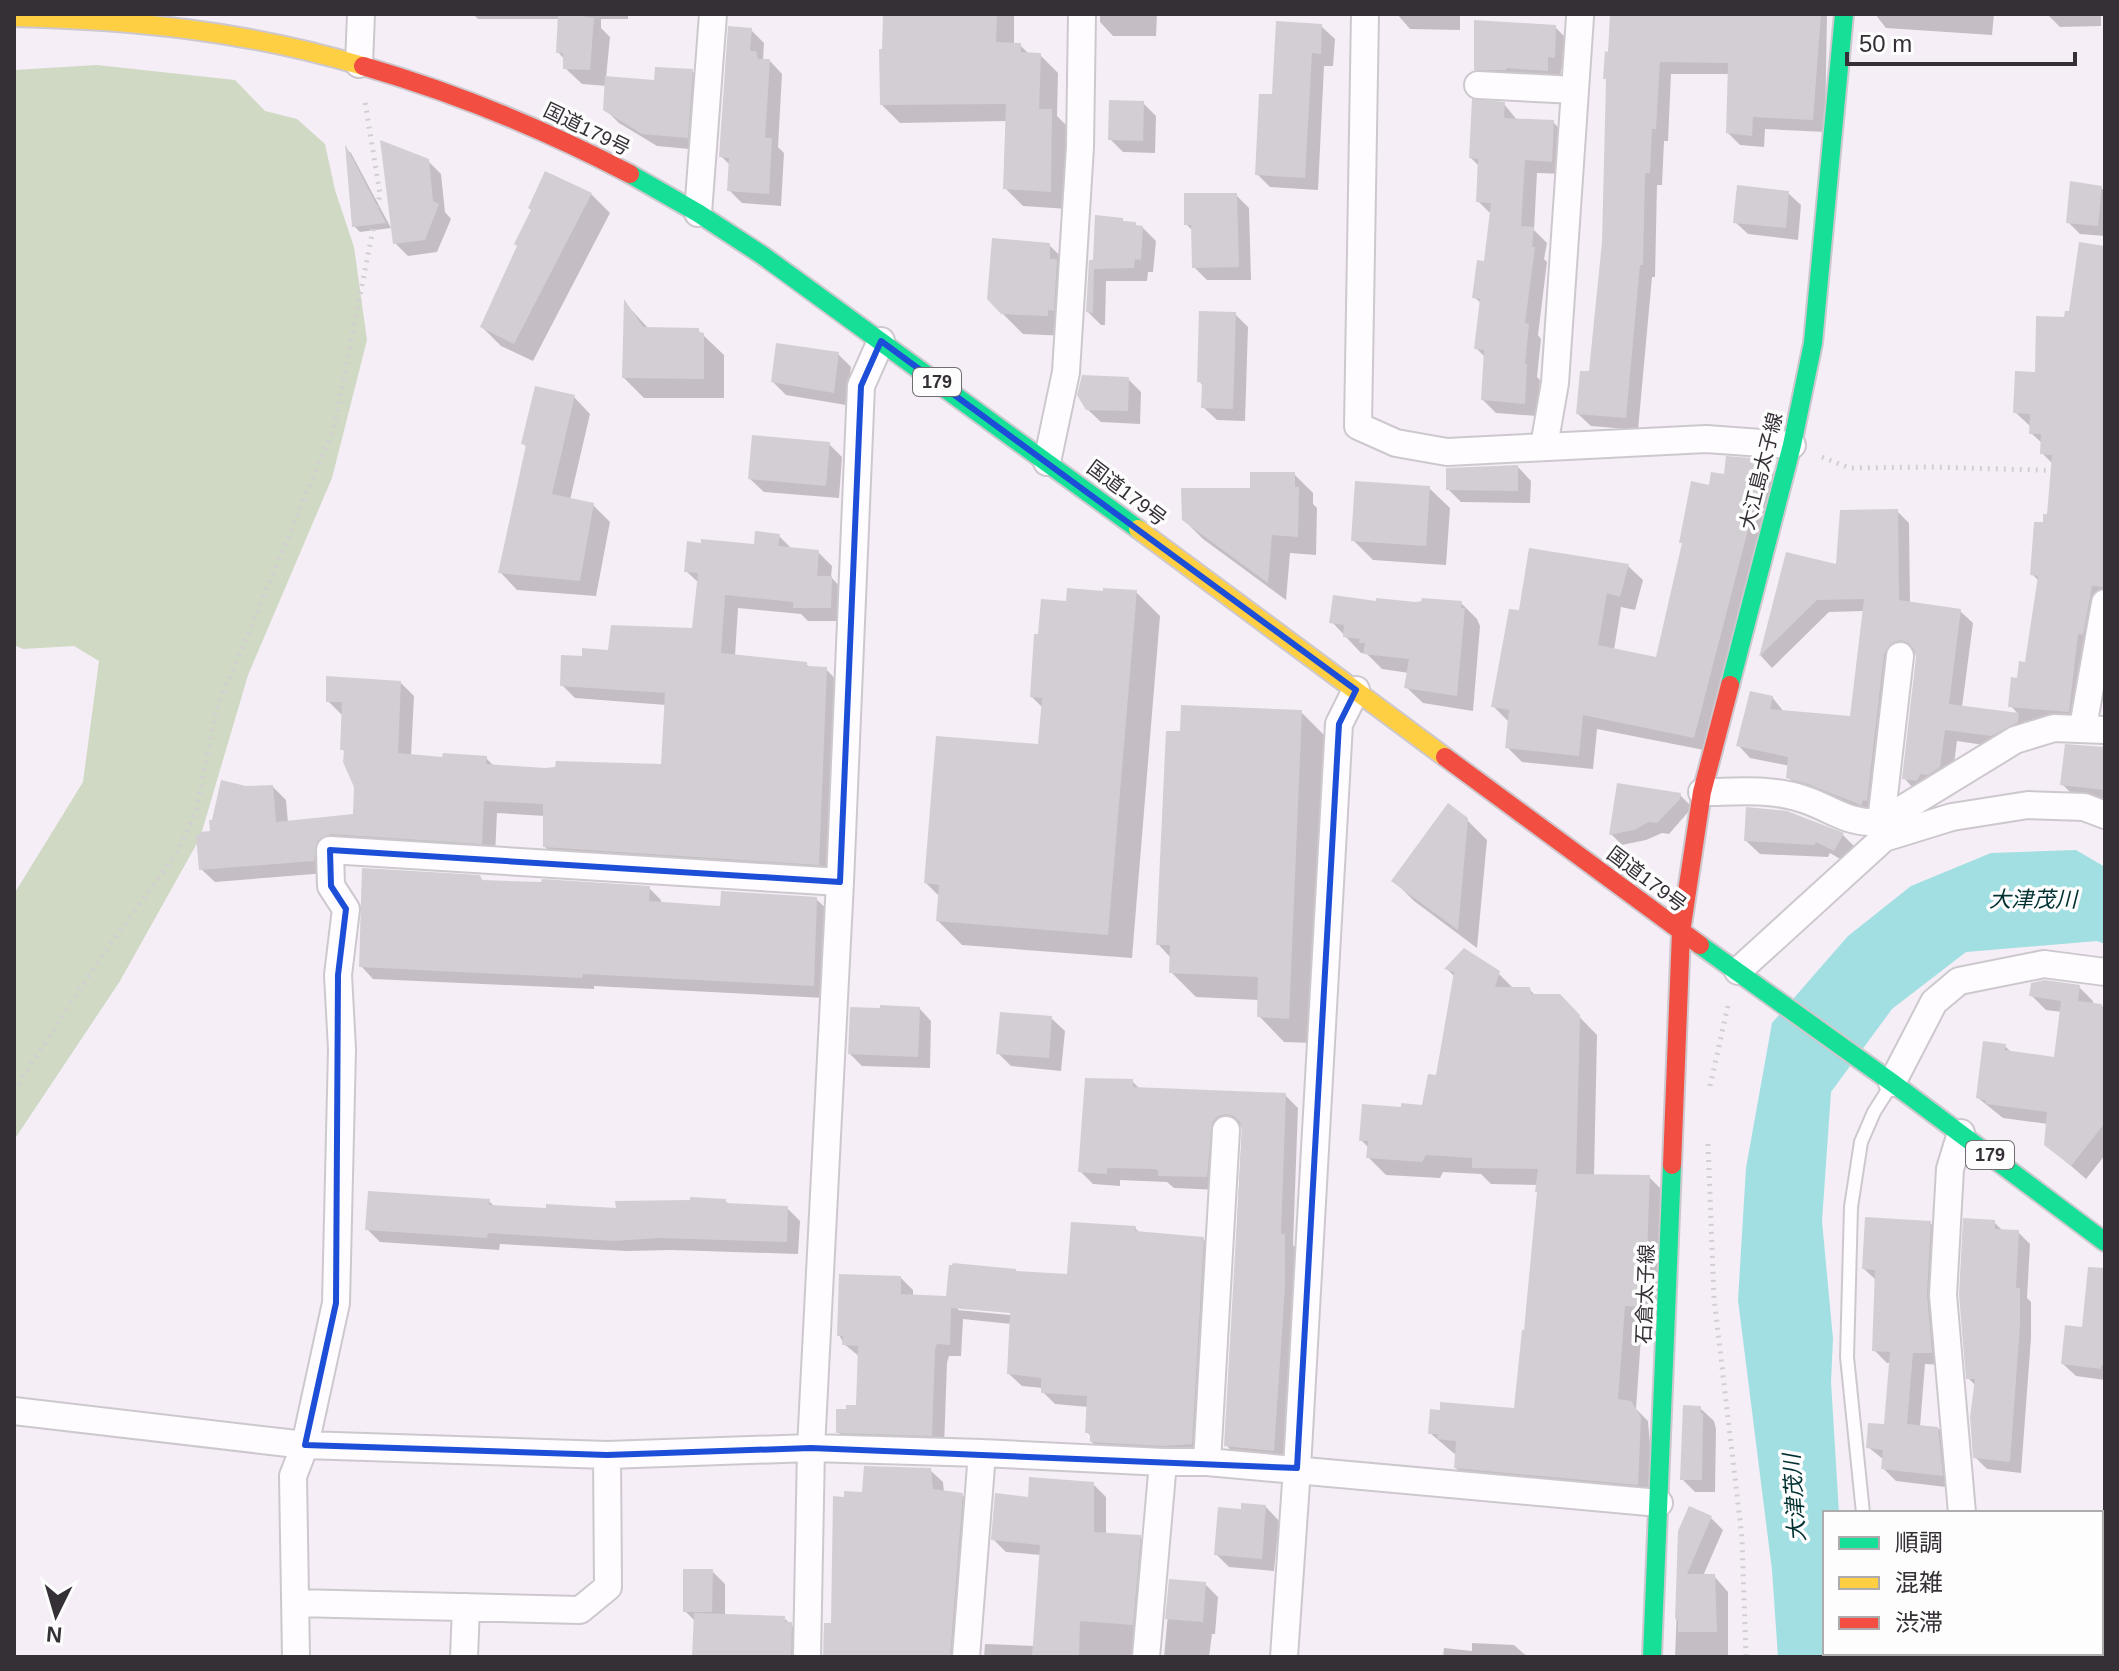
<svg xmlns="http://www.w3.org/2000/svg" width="2119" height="1671" font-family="Helvetica,'Noto Sans JP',sans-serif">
<rect width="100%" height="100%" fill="#f5eef6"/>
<!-- green -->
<path fill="#d0d9c4" d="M97,65L235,80L265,111L297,119L325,144L335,190L354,247L367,340L332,478L248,675L200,838L120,981L14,1140V894L83,782L99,661L74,646L23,649L14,645V70Z"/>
<!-- water -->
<path fill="#a1dfe2" d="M2076,850L2105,867V944L2097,941L1966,952L1892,1009L1831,1092L1822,1221L1833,1339L1831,1382L1839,1513H1825V1653H1846L1847,1657H1778L1772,1570L1738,1300L1746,1168L1772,1023L1848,936L1911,886L1991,853Z"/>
<!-- shadow -->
<path fill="#0003" fill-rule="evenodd" d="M473,14H628V19H601V28L610,37L606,78L656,82L692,71L705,84L700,150L657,146L619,123L605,109L607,86L582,84L565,68V60L558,52L559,19H478Z
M885,14H1014V45H1020L1030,55H1040L1058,73L1057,116L1070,129L1068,209L1023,206L1005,188L1007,121L900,123L882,105Z
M1100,14H1157L1156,36H1113L1100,22Z
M1397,14H1460V30L1410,29Z
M1613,14H1827L1825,132L1765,129L1764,147L1740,145L1728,133L1730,74H1671L1668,141H1664L1662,185H1657L1655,277H1652L1638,430L1591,426L1578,414L1591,374L1604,242Z
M1875,14H1994L1992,35L1886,28Z
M2047,14H2101V26L2060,27Z
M1321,26L1335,39L1333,66H1324L1318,190L1270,187L1257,174L1273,96Z
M1555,27L1568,40L1567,70L1561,69L1560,83L1489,82L1476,69Z
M751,30L764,43L763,61H770L782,74L778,147L784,153L781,206L742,203L729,190L731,166L721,156Z
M1143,103L1156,116L1155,153L1123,152L1110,139Z
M1504,104L1517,120L1553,122L1566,136L1565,174L1537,173L1534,230L1547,243L1544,259L1547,262L1538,335L1541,339L1537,377L1540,380L1537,416L1496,413L1483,400L1486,358L1476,348L1482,304L1474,297L1485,263L1492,215L1478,201L1480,167L1471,158Z
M346,149L351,153L391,228L360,232L354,226Z
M427,160L441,174L445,212L451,219L437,252L408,256L395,243Z
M2101,188L2105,191V236L2080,234L2068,222Z
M1788,193L1801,205L1798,240L1748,234L1735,222Z
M591,194L610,213L533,361L501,346L482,327L519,246Z
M1236,195L1249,208L1251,280H1207L1194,267L1193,231L1186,224Z
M1122,220L1126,223L1143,228L1156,241L1153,272H1148L1147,281H1106L1105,325H1101L1088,312L1091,262H1095Z
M1049,245L1070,265L1067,336L1023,334L1002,313Z
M2105,250V611L2083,726L2024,721L2030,727L2004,748L1957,741L1952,779L1916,791L1904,778L1917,654L1907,653L1873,816L1801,790L1789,778L1790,766L1750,758L1738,745L1772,697L1784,712L1852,718L1865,611L1829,612L1772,668L1761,656L1787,554L1838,566L1897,511L1909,523L1910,603L1960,611L1973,623L1962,707L2019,715L2011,706L2027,664L2039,581L2032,574L2044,524L2049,516L2053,464L2042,453L2043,444L2031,433V427L2015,412Z
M626,304L649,329L698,330L703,335L724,355V398H644L624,378Z
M1235,314L1248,327L1245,421L1217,420L1203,407L1204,387L1199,381Z
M838,354L851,367L846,405L786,395L773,382Z
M1128,379L1141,392L1140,424L1101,422L1087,409Z
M574,397L590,414L570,500L593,505L610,522L596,596L517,590L501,573L527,448L524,444Z
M829,444L842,457L839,498L764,492L750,479Z
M1764,461L1778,476L1709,751L1597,729L1593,769L1522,762L1507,747L1508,721L1494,707L1520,613L1628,566L1643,580L1635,610L1621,607L1614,650L1657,660L1726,477Z
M1518,467L1531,481L1530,503L1461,502L1448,489Z
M1294,474L1313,493V504L1317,508L1316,555L1290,553L1286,600L1203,539L1184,520Z
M1429,488L1450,508L1446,565L1373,560L1353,540Z
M779,536L793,550L818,552L832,566L831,577L845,592L844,621H808L801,614L738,608L735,656L806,664L811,668L826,669L839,683L831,877L559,860L545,847V816L497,813L495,856L344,847L327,873L215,882L201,869L246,788L273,787L286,800L288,823L355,816L356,786L346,753L342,749V715L328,701L401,683L414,696L411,756L444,759L486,758L495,767L545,770L662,766L666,705L575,698L562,685L584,658L694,630L699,583L686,571Z
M1136,592L1160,616L1132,958L962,945L938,921L940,897L926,883L1039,746L1043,708L1032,697L1068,603Z
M1377,603H1461L1477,619L1480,626L1473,711L1423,703L1406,687L1409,673L1382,669L1366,653H1361L1332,622Z
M1301,712L1326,737L1313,1043L1284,1042L1259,1016V1000L1196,997L1171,972V958L1158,944L1182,733Z
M2105,764V800L2075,797L2062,784Z
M1680,795L1691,806L1690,810L1669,834L1662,833L1646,840L1622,845L1611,834Z
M1466,819L1487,840L1477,948L1414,901L1394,881Z
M1843,835L1856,848L1847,863L1830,853L1828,857L1760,854L1746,841Z
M480,877L485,883L649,888L661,900V904L722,908L816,899L829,911L825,998L594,986V989L373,979L361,966Z
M1447,969L1498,973L1514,989H1529L1536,996H1559L1597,1035L1594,1176L1649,1177L1667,1195L1662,1324L1642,1323L1636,1409L1648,1421L1655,1502L1473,1485L1456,1468L1457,1456L1430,1433L1516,1410L1531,1284L1538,1185L1491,1184L1481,1174L1443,1172L1440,1178L1386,1175L1368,1157L1369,1148L1361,1140L1402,1109L1424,1107L1437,1077L1455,977Z
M2079,987L2093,1001V1005L2105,1007V1155L2086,1179L2046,1144L2048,1124L2003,1118L1978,1098L2005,1046L2012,1053L2055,1059L2062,1012L2046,1010L2032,996Z
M919,1008L931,1021L930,1068L862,1066L850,1054Z
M1051,1018L1065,1031L1061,1071L1011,1066L998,1053Z
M1132,1081L1140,1089L1285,1095L1298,1108L1293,1245L1297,1249L1287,1464L1239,1458L1226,1445L1242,1126L1231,1129L1220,1190L1174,1188L1167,1182L1120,1180V1186L1093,1184L1080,1171Z
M489,1201L495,1207L618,1210L725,1201L730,1205L787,1208L800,1221L798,1254L672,1250L627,1251L500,1244L499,1250L380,1242L368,1230Z
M1994,1222L2004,1232H2018L2030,1244L2027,1298L2031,1302V1338L2021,1473L1987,1469L1975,1457L1976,1386L1968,1378Z
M1930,1223L1943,1235L1944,1365L1925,1364L1920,1427L1938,1428L1950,1441L1954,1488L1896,1481L1883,1468L1884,1460L1868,1447L1886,1427L1891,1363H1887L1874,1350L1876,1280L1864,1269Z
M1135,1228L1140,1233L1203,1239L1216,1251L1204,1456L1104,1454L1092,1442V1437L1087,1432L1088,1407L1055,1404L1043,1392V1388L1022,1386L1009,1374L1011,1324L963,1319L961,1356H949L947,1363L944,1447L850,1444L838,1432L858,1408L860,1357L844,1344L839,1335L901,1278L913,1290V1297L948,1298L1018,1273L1069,1276ZM958,1306L1020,1312V1316L958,1310Z
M2105,1292V1380L2076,1376L2063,1364Z
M1700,1408L1714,1421L1716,1429L1715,1492H1695L1682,1479Z
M930,1470L943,1482L944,1492L962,1495L975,1507L963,1657H824L832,1625L846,1499Z
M1093,1484L1106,1497V1535L1140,1537L1152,1550L1143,1657H984L985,1644L1035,1646L1041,1555L1006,1552L993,1539L1030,1499Z
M1266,1507L1279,1521L1274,1571L1229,1567L1216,1554L1242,1511Z
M1711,1518L1723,1530L1703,1576H1714L1728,1592V1657H1675L1680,1531Z
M712,1571L725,1584V1616L784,1618L811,1644V1657H694L696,1622L685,1611Z
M1171,1581L1205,1584L1218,1597L1215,1634H1212L1209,1657H1164Z
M2101,1627H2105V1657H1898V1653H2101Z
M1472,1643L1514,1645L1524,1654L1532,1657H1443L1444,1648L1472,1651Z"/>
<!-- building -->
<path fill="#d3ced4" d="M558,14H585V17L594,18L590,70L563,69V53H556Z
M883,14H997L996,42L1021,43V52L1041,53L1039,109H1052L1051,192L1003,189L1006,104L880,105L879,49H882Z
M1610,14L1675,16V14H1821L1813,120L1753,117L1752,136L1726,133L1728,63L1660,62L1656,129H1652L1650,173H1645L1643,265H1640L1626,418L1576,414L1580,371H1589L1602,242L1606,79H1603L1605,51L1608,52Z
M1474,20L1556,25L1555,58L1548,57V71L1506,68V70H1474Z
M1276,21L1322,24L1321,54L1312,53L1305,178L1255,175L1259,94H1272Z
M728,26L752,28L750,51H756L758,59H770L765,138H772L769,194L727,191L729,158L719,157Z
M655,67L693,69L688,138L642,134L603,110L605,76L654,80Z
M1472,99L1505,102L1504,118L1554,120L1552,162L1525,160L1521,226L1534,227L1532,247H1535L1525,323L1529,324L1525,364H1527L1525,404L1481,400L1484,350L1474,349L1480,299L1472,298L1477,260L1484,261L1491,203L1476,202L1478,159L1469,158Z
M1109,100L1144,101L1143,141L1108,140Z
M380,140L429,159L433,201L439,204L425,240L393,244Z
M345,144L386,223L352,227Z
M545,171L592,193L514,344L480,327L517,246L514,244L531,210L528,208Z
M2070,181L2102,186L2098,226L2066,223Z
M1737,185L1789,191L1786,228L1733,223Z
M1184,193H1237L1239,267L1192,268L1191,225H1184Z
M1095,215L1123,218V221L1136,222V225L1143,226L1141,260L1135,259L1134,268L1094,269L1093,313L1086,312L1089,260H1093Z
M992,238L1050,243V259H1057L1054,311L1048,310V316L1001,314L987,299Z
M2079,242L2105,246V587L2092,586L2083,635L2078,634L2069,712L2008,707L2011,677L2017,678L2019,661L2025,662L2038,576L2030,575L2034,522H2043V514H2047L2052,455L2040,454L2041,434H2029L2030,414L2013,413L2015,371L2035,372L2036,316L2064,317L2065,311H2069Z
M624,299L643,327L699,328V332L704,333V379L622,378Z
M1199,311L1236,312L1233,409L1201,408L1202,383L1197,382Z
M776,343L839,352L834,393L771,382Z
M1082,375L1129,377L1128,411L1086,410L1077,395Z
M535,386L575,395L552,494L594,503L580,581L498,573L526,445L521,444Z
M752,435L830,442L826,486L748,479Z
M1726,456L1765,459L1763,472L1694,738L1583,715L1579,756L1505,748L1509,710L1491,707L1509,609L1519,610L1529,548L1629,564L1620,597L1607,593L1598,645L1656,657L1682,543H1679L1691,481L1709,485L1711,472L1724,474Z
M1518,465V491L1446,490V468Z
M1250,472H1295V487H1299L1298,537L1272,535L1268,583L1182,520L1181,488H1250Z
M1355,481L1430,486L1426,546L1351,541Z
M1898,509L1899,600L1961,609L1949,704L2019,713L2018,722L1991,736L1945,730L1940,767L1928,775L1920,774L1917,781L1902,779L1916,657L1914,649L1909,643L1901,640L1893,642L1884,654L1867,801L1863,800L1861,805L1808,784L1786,778L1788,757L1736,746L1750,691L1773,696L1770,709L1850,716L1864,599L1817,600L1759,657L1786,552L1836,564L1840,510Z
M755,531L780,534L778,546L819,550L817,576H832L831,608H793V602L725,595L721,653L807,662V666L827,667L819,865L543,847V804L484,801L482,844L330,834L317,841L314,861L199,870L196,835H200V832L210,831L209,820H212L221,780L246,786L273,785L276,822L353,814L354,787L343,762L344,750H340L342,702H326V676L401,681L398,753L442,757L443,753L487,756L486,764L545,768L555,767L556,761L661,764L665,693L560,686L561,655L582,656V648L608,650L611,625L692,628L698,573L684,572L687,541L701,543V539L754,544Z
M1067,588L1103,591V588L1137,590L1108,935L936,921L939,885L924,883L936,736L1038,744L1042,698L1030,697L1034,634H1038L1041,599L1066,601Z
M1333,595L1376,601V598L1416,602L1421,601L1422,598L1462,601L1461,608H1465L1457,696L1404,688L1409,659L1363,654L1365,643H1359L1360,639L1343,637L1344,625L1329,623Z
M1181,705L1302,710L1289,1019L1257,1017L1258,977L1169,973L1170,945H1156L1166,731H1180Z
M2065,744L2105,747V790L2060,785Z
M1617,783L1681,793L1680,799L1657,823L1649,822L1634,830L1609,835Z
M1448,803L1468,818L1458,930L1391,881Z
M1746,807L1787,811L1844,833L1834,851L1816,842L1814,845L1744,841Z
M362,868L480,875L482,880L541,882L542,879L650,886L649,901L720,906L721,891L817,897L814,986L583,974L582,978L359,967Z
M1464,948L1500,971L1495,987H1530L1531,994H1560L1580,1015L1576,1174L1650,1175L1645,1307L1625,1306L1618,1399L1631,1401L1641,1417L1638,1485L1454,1468L1456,1441L1437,1439L1438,1434H1428L1430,1409L1440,1410V1402L1514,1408L1522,1330H1524L1537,1192H1535L1538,1169L1472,1168V1158L1426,1155L1422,1162L1366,1158L1368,1141H1359L1362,1104L1401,1107V1103L1422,1105L1428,1074L1436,1075L1454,972L1444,969Z
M2045,980L2080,985L2078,1001L2102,1004V1008H2105L2104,1124L2071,1166L2044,1145L2047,1112L1986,1104V1101L1976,1098L1983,1041L2006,1044L2005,1050L2054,1057L2061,1001L2029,996L2031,983Z
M880,1005L920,1007L918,1057L848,1054L850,1007L880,1008Z
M1000,1012L1052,1016L1049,1058L996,1054Z
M1085,1078L1133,1079V1087L1286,1093L1281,1234H1285V1287L1274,1451L1224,1446L1242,1131L1240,1122L1234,1116L1226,1114L1218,1116L1212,1122L1207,1177L1158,1176V1170L1154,1169L1107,1168V1174L1078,1172Z
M368,1191L490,1199L489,1205L546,1208V1204L616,1208L615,1201L690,1200V1197L726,1199V1203L788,1206L787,1242L659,1238L614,1241L488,1233L487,1238L365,1230Z
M1865,1217L1931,1221L1927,1294L1932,1353H1913L1907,1424L1938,1427L1943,1476L1881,1469L1883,1450L1866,1448L1868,1423L1884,1424L1890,1352L1872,1351L1875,1270L1862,1269Z
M1963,1218L1995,1220V1229L2019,1230L2016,1288H2020V1324L2010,1462L1973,1458L1970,1417L1975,1379H1966L1959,1295Z
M1071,1222L1136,1226L1135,1231L1204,1237L1192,1444L1163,1446L1090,1442V1433H1085L1087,1396L1041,1393V1378L1007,1374L1010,1313L951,1308L950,1345L937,1344L935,1350L932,1436L836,1433V1409H846V1405H856L858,1346L842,1345L843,1336H837L839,1274L901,1276V1294L946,1296L949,1265H952L953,1263L1016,1269V1271L1067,1274Z
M2088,1267L2105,1268V1365H2102L2101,1369L2061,1364L2065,1325L2082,1327Z
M1683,1405L1701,1406V1413L1703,1414L1702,1480H1680Z
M864,1466L931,1468L933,1489L963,1493L950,1657H823L824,1623H831L833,1496L844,1497V1491L862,1492Z
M1029,1477L1094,1482V1532L1141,1535L1133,1625L1080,1621L1079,1657H1032L1040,1545L991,1540L995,1493L1028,1497Z
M1241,1503L1266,1505L1262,1559L1214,1555L1218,1507L1241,1509Z
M1689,1506L1712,1516L1687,1574H1715L1717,1632H1678V1619H1675L1678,1531Z
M683,1569H713L712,1612H683Z
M1169,1579L1206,1582L1203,1622L1165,1619Z
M694,1613L785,1616V1622H792L791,1657H692Z"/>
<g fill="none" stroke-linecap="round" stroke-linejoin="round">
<defs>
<path id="lane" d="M1863,1513L1847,1357L1851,1207L1861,1142L1874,1112L1888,1090
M1877,1653L1878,1657"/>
<path id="street" d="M1365,14L1358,426L1396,443L1447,452L1706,439L1792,445
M359,64L361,14
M1478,85L1575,90
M698,213L713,14
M1544,446L1555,383L1580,17
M1047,462L1066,372L1080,147L1082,14
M2083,727L2105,603
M1702,792C1735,792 1771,788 1803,799C1834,809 1846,824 1881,822L2015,740L2054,728L2105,730
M1883,834L1881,822L1900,656
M1738,971L1884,838L1952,817L2028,805L2084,807L2105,815
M1892,1083L1934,1002L1959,981L2044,964L2105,972
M1961,1133L1950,1169L1943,1295L1962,1513
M14,1411L305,1445L607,1455L811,1448L982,1453L1163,1462H1207L1659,1503
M1207,1462L1226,1130
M296,1603L580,1610L608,1587L607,1455
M1981,1653V1657
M296,1657L293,1476L305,1445L336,1303L342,1049L338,975L346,909L331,886L330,850L840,882
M464,1657L466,1607
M807,1657L811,1448L840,882L861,386L881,341
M966,1657L982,1453
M1146,1657L1163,1462
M1284,1657L1297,1468L1339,724L1356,690"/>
<path id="fast" d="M630,174L698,213L762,255L1138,529
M1730,685L1792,445L1813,343L1844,14
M1700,945L1894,1084L2105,1242
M1652,1657L1672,1165"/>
<path id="slow" d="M14,17C134,20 247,31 363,66
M1138,529L1445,757"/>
<path id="jam" d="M363,66C456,93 544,129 630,174
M1445,757L1700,945
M1672,1165L1681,932L1702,792L1730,685"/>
</defs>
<!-- lane casing -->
<use href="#lane" stroke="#cdc8ce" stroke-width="16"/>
<!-- street casing -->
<use href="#street" stroke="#cdc8ce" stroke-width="30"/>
<!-- fast casing -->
<use href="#fast" stroke="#cdc8ce" stroke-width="22"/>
<!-- slow casing -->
<use href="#slow" stroke="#cdc8ce" stroke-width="22"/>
<!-- jam casing -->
<use href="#jam" stroke="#cdc8ce" stroke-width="22"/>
<!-- path -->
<path stroke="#d2cfd2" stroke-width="5" stroke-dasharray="2 6" stroke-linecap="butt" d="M1822,457L1849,468L1931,467L2105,472
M2099,578L2105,499
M1710,1086L1728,1006
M14,1091L97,963L178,851L196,811L217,708L334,427L380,194L365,102
M1708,1144L1714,1298L1742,1538L1746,1657"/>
<!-- lane -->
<use href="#lane" stroke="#fefcfe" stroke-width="12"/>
<!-- street -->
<use href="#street" stroke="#fefcfe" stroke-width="26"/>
<!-- fast -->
<use href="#fast" stroke="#16e098" stroke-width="18"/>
<!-- slow -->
<use href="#slow" stroke="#ffcf43" stroke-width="18"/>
<!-- jam -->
<use href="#jam" stroke="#f24e42" stroke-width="18"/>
</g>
<!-- marked area -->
<path fill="none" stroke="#1d4ed8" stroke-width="6" stroke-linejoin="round" d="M881,341L1356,690L1339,724L1297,1468L811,1448L607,1455L305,1445L336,1303L338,975L346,909L331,886L330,850L840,882L861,386Z"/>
<g text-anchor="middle" stroke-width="7" stroke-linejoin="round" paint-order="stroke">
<!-- shield labels -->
<g fill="#fdfdfd" stroke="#716e72" stroke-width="2">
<rect x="913" y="368" width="48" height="28" rx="6"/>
<rect x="1966" y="1141" width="48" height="28" rx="6"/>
</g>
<g font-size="18" font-weight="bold" fill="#353036">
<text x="937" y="388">179</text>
<text x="1990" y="1161">179</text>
</g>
<!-- street labels -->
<g font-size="20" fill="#353036" stroke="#fdfdfd">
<text transform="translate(587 129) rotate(26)" y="7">国道179号</text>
<text transform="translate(1761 471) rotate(-76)" y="7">大江島太子線</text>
<text transform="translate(1127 493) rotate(37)" y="7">国道179号</text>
<text transform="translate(1647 879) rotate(37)" y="7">国道179号</text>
<text transform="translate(1645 1294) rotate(-88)" y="7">石倉太子線</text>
</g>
<!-- water labels -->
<g font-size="22" font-style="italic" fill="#013031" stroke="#fdfdfd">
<text x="2033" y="907">大津茂川</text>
<text transform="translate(1794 1498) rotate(-94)" y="8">大津茂川</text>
</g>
</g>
<!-- border -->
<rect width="2119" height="1671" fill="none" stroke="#353036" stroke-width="32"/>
<!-- legend -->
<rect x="1823" y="1511" width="280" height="144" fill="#fdfdfd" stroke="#adabad" stroke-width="2"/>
<rect x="1839" y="1537" width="40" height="12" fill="#16e098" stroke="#adabad" stroke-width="2"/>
<text x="1895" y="1551" font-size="24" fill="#353036">順調</text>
<rect x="1839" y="1577" width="40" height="12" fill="#ffcf43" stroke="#adabad" stroke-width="2"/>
<text x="1895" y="1591" font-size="24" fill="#353036">混雑</text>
<rect x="1839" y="1617" width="40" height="12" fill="#f24e42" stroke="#adabad" stroke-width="2"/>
<text x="1895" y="1631" font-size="24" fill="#353036">渋滞</text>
<!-- north arrow -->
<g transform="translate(56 1615) rotate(185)" stroke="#fdfdfd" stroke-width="6" paint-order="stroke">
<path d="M0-6L14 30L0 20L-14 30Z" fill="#353036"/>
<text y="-12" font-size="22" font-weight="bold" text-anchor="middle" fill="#353036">N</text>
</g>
<!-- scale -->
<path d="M1847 52v12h228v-12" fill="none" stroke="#353036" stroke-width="4"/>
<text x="1859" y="52" font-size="24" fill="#353036" stroke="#fdfdfd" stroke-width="6" paint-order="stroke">50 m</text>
</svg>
